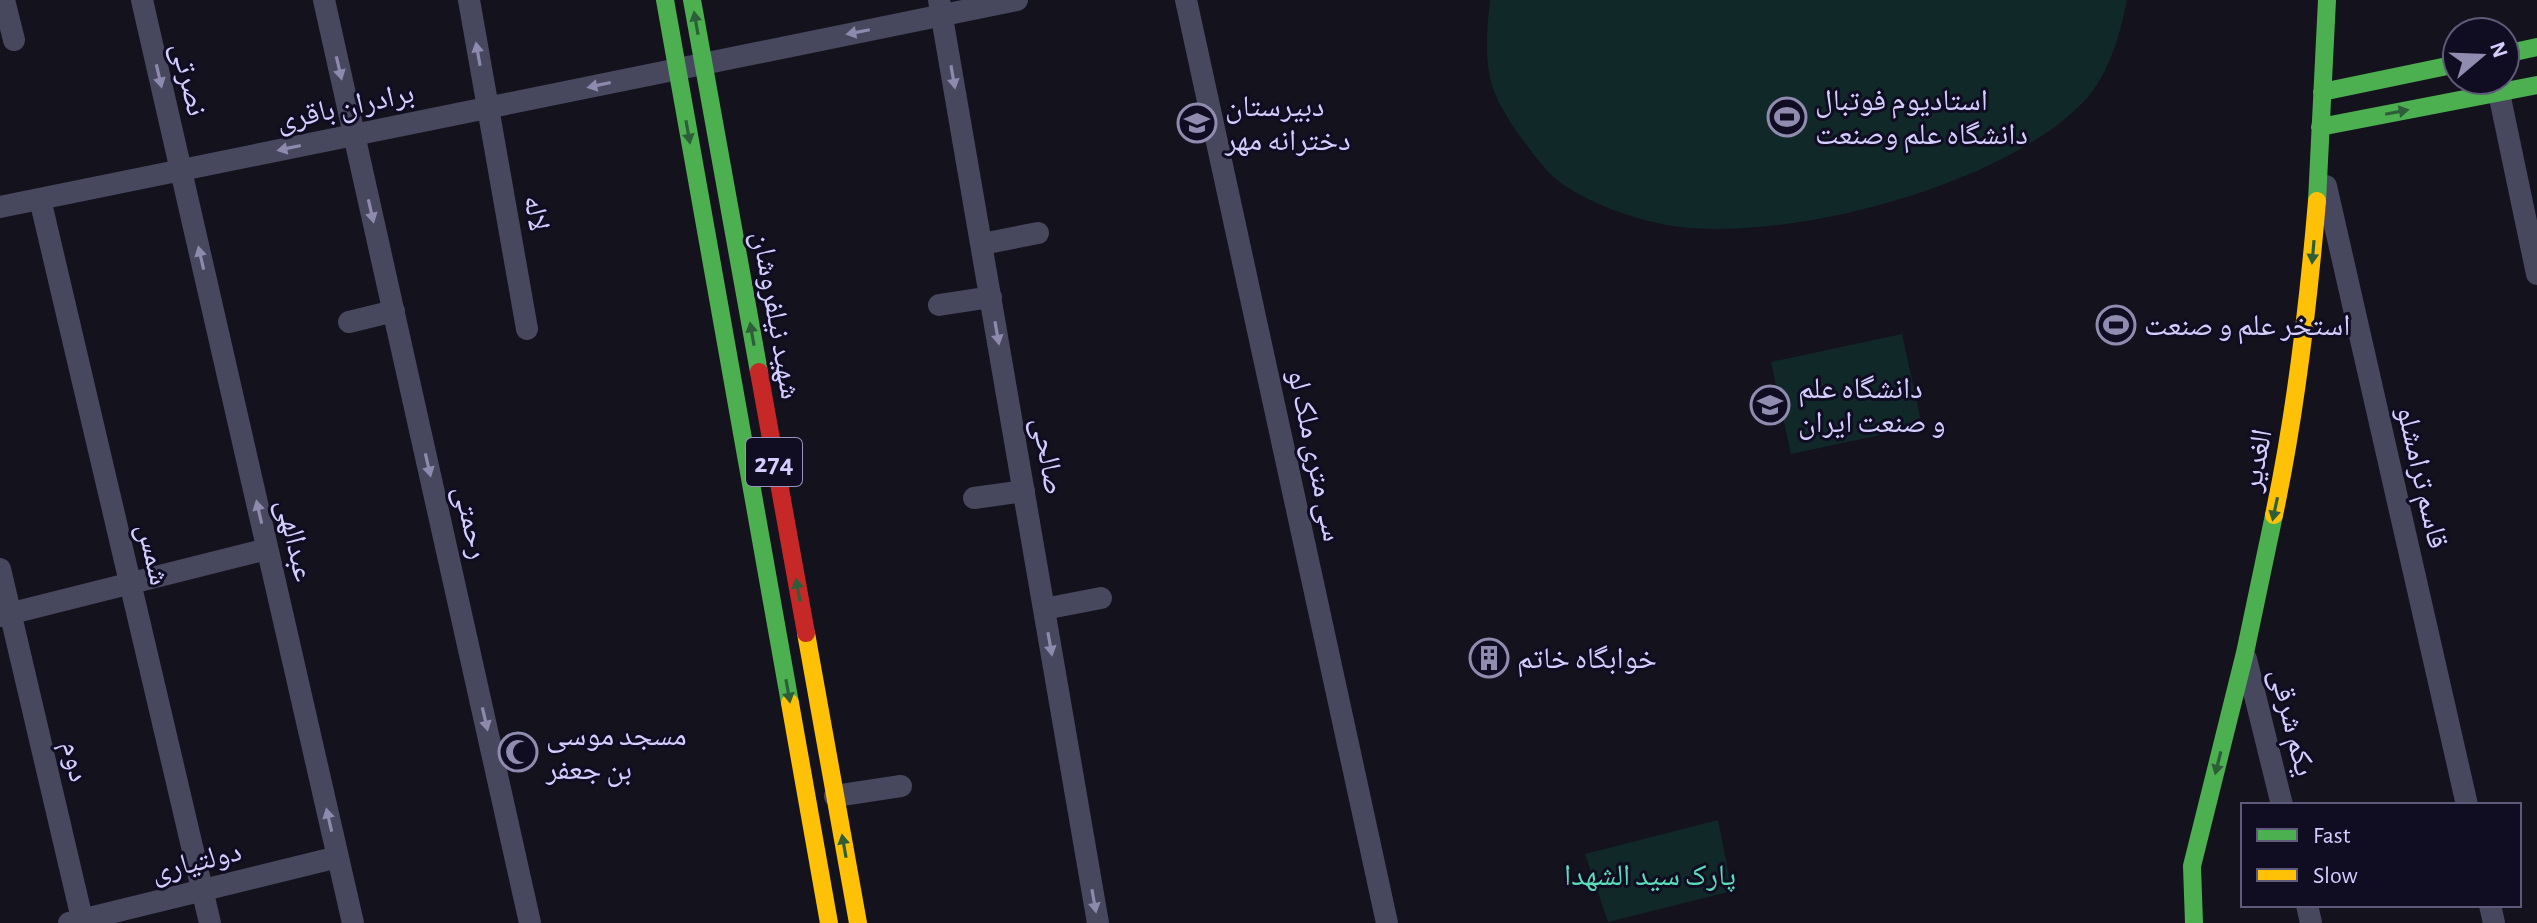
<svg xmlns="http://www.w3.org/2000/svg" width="2537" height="923" font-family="'Alegreya Sans','Noto Naskh Arabic',sans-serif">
<rect width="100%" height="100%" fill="#14121d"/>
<!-- green -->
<path fill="#112828" d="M1490,0H2127C2120,34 2110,72 2086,99C2008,186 1775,247 1662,224C1628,217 1583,201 1556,179C1537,162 1506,119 1496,96C1483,68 1487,29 1490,0Z
M1902,334L1922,426L1791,454L1771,362Z
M1718,820L1732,891L1608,922L1585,854Z"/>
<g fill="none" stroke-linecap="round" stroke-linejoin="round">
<!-- street -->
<path stroke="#47475e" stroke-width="22" d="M4,0L14,40
M142,0L353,923
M324,0L530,923
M469,0L527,329
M939,0L1098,923
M1186,0L1387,923
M2499,93L2537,274
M2326,186L2467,805
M40,199L210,923
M0,207L1017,0
M982,244L1038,233
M939,305L991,297
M349,322L394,311
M974,498L1024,491
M0,569L83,923
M1044,609L1101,598
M0,616L267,549
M2246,659L2282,805
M835,796L901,786
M2307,905L2311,923
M2490,905L2494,923
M69,923L338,857"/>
<!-- fast -->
<path stroke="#4caf50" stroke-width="18" d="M665,0L790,703
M692,0L759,372
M2505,54L2537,47
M2322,92L2457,64
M2320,127L2537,85
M2317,201L2327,0
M2194,923L2192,866L2245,653L2274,515"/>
<!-- slow -->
<path stroke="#ffc107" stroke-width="18" d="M2274,515C2296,412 2308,307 2317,201
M806,633L858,923
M790,703L829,923"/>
<!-- jam -->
<path stroke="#c62828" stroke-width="18" d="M759,372L806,633"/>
</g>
<!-- one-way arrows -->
<defs><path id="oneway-solid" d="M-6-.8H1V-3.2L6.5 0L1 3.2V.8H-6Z" transform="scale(2)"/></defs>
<g fill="#2e5e39">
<use href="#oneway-solid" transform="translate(696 23) rotate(-100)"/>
<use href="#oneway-solid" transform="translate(2397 112) rotate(-11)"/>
<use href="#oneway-solid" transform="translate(688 132) rotate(80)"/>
<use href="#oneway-solid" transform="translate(2313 252) rotate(95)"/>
<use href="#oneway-solid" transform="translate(752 334) rotate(-100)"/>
<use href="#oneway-solid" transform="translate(2275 509) rotate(102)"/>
<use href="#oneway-solid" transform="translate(798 590) rotate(-100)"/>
<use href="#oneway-solid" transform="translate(788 691) rotate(80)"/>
<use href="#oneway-solid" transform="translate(2218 763) rotate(104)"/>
<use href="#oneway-solid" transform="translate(844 846) rotate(-100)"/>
</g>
<g fill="#8d8aae">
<use href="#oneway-solid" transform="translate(858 32) rotate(169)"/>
<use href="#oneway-solid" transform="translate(478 54) rotate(-100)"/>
<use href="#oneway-solid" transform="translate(339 68) rotate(77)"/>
<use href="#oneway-solid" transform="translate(159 76) rotate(77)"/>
<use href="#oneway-solid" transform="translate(953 77) rotate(80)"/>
<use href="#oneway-solid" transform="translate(599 85) rotate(168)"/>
<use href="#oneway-solid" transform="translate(289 148) rotate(168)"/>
<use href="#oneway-solid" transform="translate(371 211) rotate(77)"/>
<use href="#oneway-solid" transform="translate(201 258) rotate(-103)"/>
<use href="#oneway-solid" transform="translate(997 333) rotate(80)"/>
<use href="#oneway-solid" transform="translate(428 465) rotate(77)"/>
<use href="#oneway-solid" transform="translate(259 512) rotate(-103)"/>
<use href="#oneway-solid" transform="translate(1050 644) rotate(80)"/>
<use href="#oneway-solid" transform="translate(485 719) rotate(77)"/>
<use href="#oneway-solid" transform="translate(329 820) rotate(-103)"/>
<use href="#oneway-solid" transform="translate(1094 901) rotate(80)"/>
</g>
<!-- icons -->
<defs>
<symbol id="stadium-ring" viewBox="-11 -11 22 22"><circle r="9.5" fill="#100d22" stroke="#908cb0" stroke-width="1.5"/><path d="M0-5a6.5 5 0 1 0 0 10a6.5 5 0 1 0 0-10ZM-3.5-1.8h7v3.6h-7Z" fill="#908cb0"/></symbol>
<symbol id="school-ring" viewBox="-11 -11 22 22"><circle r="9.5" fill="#100d22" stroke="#908cb0" stroke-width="1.5"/><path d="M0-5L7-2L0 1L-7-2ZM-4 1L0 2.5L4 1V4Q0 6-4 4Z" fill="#908cb0"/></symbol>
<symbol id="university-ring" viewBox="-11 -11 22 22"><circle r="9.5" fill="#100d22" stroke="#908cb0" stroke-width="1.5"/><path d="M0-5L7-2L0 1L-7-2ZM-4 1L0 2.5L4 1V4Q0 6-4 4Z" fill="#908cb0"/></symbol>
<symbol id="building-ring" viewBox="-11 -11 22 22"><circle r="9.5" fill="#100d22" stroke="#908cb0" stroke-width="1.5"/><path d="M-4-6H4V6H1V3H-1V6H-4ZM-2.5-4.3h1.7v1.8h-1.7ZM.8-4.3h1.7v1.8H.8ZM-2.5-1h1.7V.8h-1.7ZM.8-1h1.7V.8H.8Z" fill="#908cb0"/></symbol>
<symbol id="mosque-ring" viewBox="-11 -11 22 22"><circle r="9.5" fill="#100d22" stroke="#908cb0" stroke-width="1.5"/><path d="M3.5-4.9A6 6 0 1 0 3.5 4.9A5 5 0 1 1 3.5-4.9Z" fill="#908cb0"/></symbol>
</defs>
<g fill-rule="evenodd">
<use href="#stadium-ring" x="1765" y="95" width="44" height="44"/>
<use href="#school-ring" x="1175" y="101" width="44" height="44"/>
<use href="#stadium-ring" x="2094" y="303" width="44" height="44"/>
<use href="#university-ring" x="1748" y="383" width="44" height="44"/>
<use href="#building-ring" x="1467" y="636" width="44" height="44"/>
<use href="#mosque-ring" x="496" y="730" width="44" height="44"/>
</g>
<g text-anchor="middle" stroke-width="6" stroke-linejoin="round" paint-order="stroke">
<!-- shield labels -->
<rect fill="#100d22" stroke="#9894bd" stroke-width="2" x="746" y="438" width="56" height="48" rx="6"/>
<g font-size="28" font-weight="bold" fill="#d3ceff">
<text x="774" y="472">274</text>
</g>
<!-- street labels -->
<g font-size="30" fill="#d3ceff" stroke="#100d22">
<text transform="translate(190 79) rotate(77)" y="10">نصرتی</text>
<text transform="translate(345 106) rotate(-12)" y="10">برادران باقری</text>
<text transform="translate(537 213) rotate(80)" y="10">لاله</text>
<text transform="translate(777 315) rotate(80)" y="10">شهید نیلفروشان</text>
<text transform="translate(1316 455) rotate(78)" y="10">سی متری ملک لو</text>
<text transform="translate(1049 456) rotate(80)" y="10">صالحی</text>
<text transform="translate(2256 460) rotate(-79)" y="10">الغدیر</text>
<text transform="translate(2423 477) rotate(77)" y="10">قاسم ترامشلو</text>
<text transform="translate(472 522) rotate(77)" y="10">رحمتی</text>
<text transform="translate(296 540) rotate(77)" y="10">عبدالهی</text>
<text transform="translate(154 554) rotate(77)" y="10">شمس</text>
<text transform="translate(2293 722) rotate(76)" y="10">یکم شرقی</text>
<text transform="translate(76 761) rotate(77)" y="10">دوم</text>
<text transform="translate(196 861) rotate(-14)" y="10">دولتیاری</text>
</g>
<!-- poi labels -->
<g font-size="30" fill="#d3ceff" stroke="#100d22" text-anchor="start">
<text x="1815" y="110">استادیوم فوتبال<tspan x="1815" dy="34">دانشگاه علم وصنعت</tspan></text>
<text x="1225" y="116">دبیرستان<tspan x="1225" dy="34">دخترانه مهر</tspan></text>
<text x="2144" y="335">استخر علم و صنعت</text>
<text x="1798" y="398">دانشگاه علم<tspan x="1798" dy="34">و صنعت ایران</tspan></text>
<text x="1517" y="668">خوابگاه خاتم</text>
<text x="546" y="745">مسجد موسی<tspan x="546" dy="34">بن جعفر</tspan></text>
</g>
<!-- park labels -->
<g font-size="30" fill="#5bdeba" stroke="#100d22">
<text x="1650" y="885">پارک سید الشهدا</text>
</g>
</g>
<!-- legend -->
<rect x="2241" y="803" width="280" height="104" fill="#100d22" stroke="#5e5a7a" stroke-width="2"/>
<rect x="2257" y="829" width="40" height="12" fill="#4caf50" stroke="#5e5a7a" stroke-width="2"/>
<text x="2313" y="843" font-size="24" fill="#d3ceff">Fast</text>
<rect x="2257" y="869" width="40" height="12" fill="#ffc107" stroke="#5e5a7a" stroke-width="2"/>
<text x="2313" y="883" font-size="24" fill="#d3ceff">Slow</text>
<!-- north arrow -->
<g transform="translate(2481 56) rotate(71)"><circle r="38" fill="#100d22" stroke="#5e5a7a" stroke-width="2"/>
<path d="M0-6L14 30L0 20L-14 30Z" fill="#908cb0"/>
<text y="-12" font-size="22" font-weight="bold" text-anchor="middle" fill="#d3ceff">N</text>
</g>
</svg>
